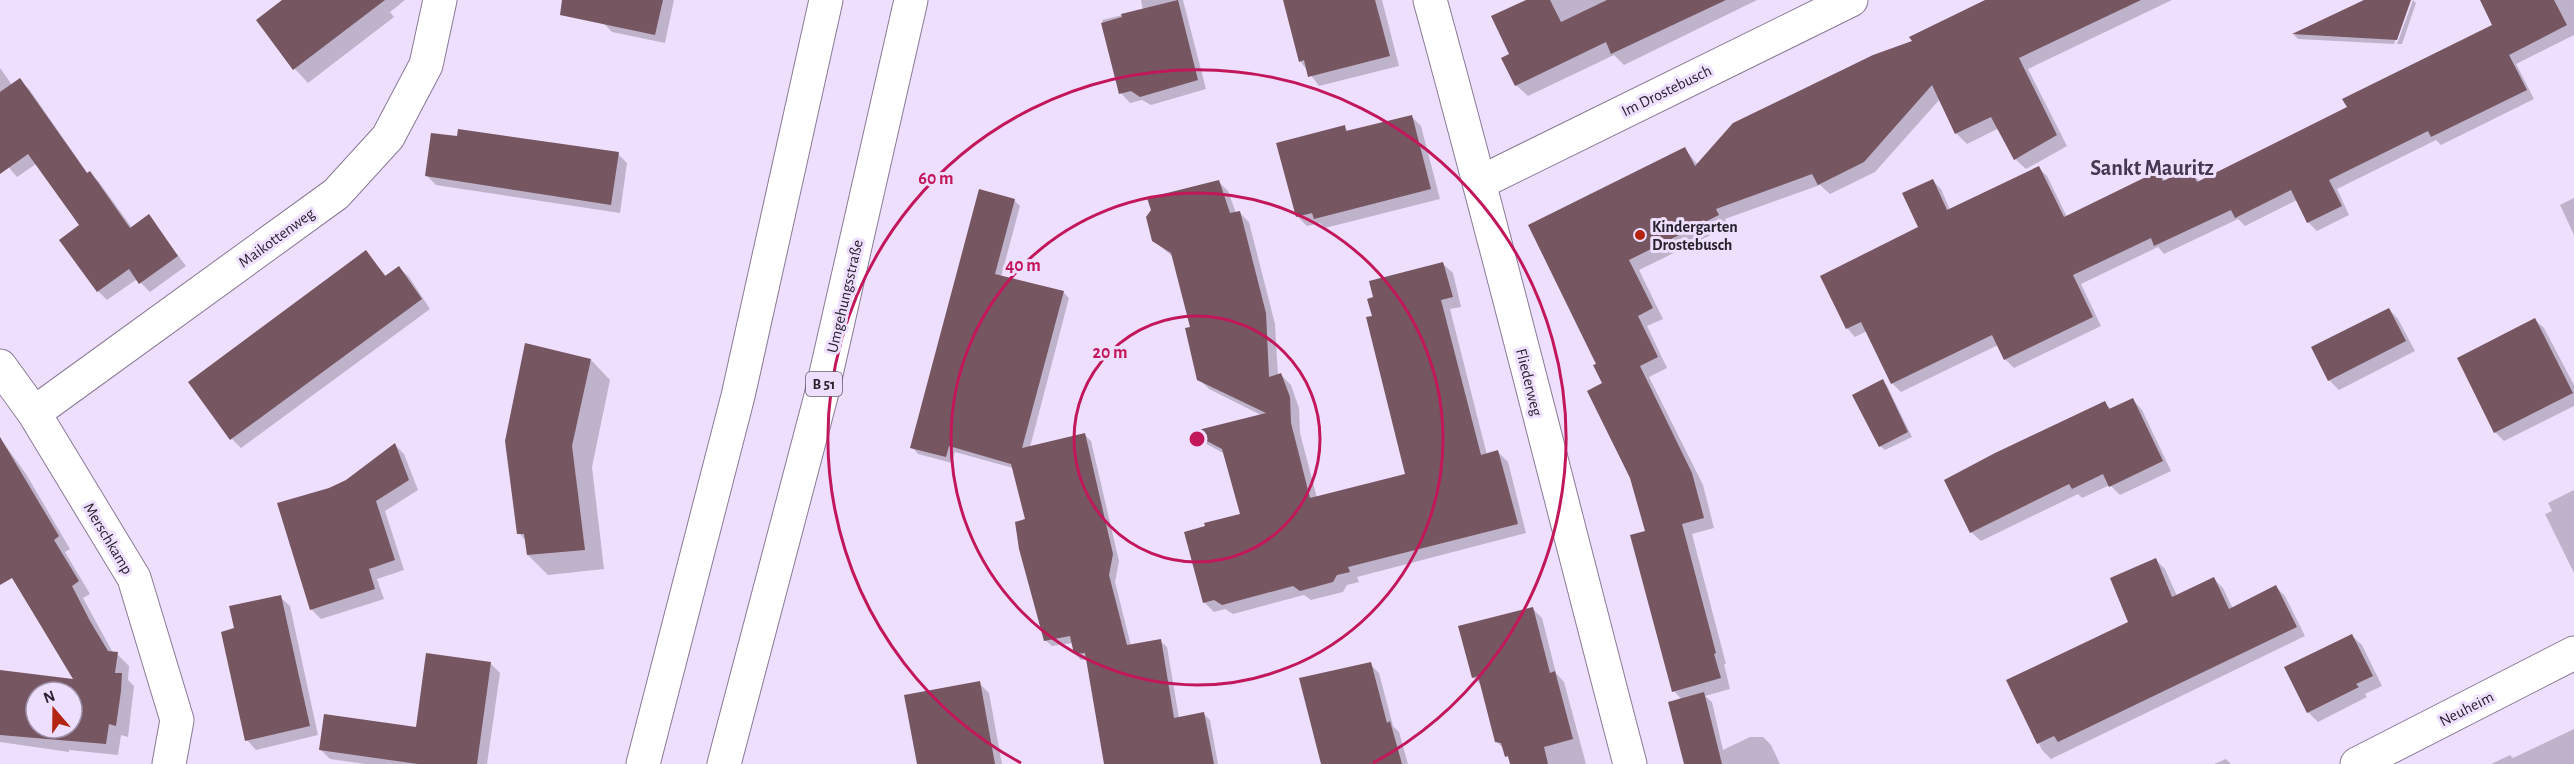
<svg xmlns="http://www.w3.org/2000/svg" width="2574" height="764" font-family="'Alegreya Sans',sans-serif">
<rect width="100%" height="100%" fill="#efdffe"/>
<!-- shadow -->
<path fill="#0003" fill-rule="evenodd" d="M284,0H405L390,12L394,17L308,83L295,69L258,20Z
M582,0H674L665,43L612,32Z
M1141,0H1183L1206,89L1151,105L1142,100L1130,103L1121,93L1102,20L1143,10Z
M1285,0H1382L1399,66L1319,86L1300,61Z
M1529,0H1757L1624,65L1614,55L1528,96L1516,85L1511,54Z
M1989,0H2172L2028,69L2067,146L2026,169L2015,159L1999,128L1967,144L1956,133L1940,99L1875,172L1830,194L1820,185L1725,219L1729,226L1639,270L1663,319L1647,326L1667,368L1649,377L1703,485L1714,528L1692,534L1726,664H1724L1730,689L1705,696L1712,702L1723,750L1750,737H1763L1771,745L1780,764H1689L1682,700L1674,691L1646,532L1598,364L1530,225L1685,149L1698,165Z
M2365,0H2410L2394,44L2298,39L2294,35Z
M2413,0L2416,3L2402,44H2397Z
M2482,0H2574V35L2516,64L2534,99L2441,145L2436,140L2337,189L2349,215L2317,231L2308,222L2297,200L2245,226L2238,219L2164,254L2158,247L2081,284L2101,326L2014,368L2005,359L1998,345L1901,392L1892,383L1867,331L1855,337L1847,328L1920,228L1932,180L1941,189L1950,210L2038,167L2047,176L2067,217L2158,173L2166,181L2190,170L2200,182L2349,108L2494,25Z
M0,68L12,85L19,80L29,89L88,174L90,173L99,182L132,228L148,216L186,266L150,292L137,279L107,300L98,291L82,226L36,164L17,177L0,157Z
M1411,116L1421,126L1440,199L1325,228L1320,223L1307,226L1297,216L1344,127L1349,132Z
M618,154L627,163L620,213L436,185L427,176Z
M1218,181L1228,191L1236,213L1239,212L1249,222L1275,324L1278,376L1281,375L1291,385L1299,408L1300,433L1317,498L1407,475L1373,317L1443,264L1453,273L1461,307L1450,309L1487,455L1498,452L1508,462L1526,533L1357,577L1359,582L1347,585L1343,592L1311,600L1304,595L1233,614L1225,609L1214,612L1204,602L1207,528L1242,515L1225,454L1201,441L1193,433L1263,416L1209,389L1199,379L1192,328L1173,257L1153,240Z
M2574,198V235L2560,205Z
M1014,200L1020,206L1001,277L1063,292L1069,298L1030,447L1085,435L1091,441L1119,561L1115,582L1131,646L1160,641L1167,647L1179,718L1204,714L1210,720L1218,764H1115L1087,659L1081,660L1075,654L1073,643L1052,646L1045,640L1027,520L1013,468L955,452L952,463L918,454L912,447Z
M366,252L387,277L399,268L409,277L430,309L241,448L232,439Z
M2389,309L2398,319L2415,351L2339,390L2329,380Z
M2535,320L2544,328L2574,385V406L2504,441L2495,432Z
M591,360L610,380L592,467L604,569L548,575L528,555L526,541L519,533Z
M1883,381L1887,386L1912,437L1885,450L1880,446Z
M2133,400L2142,410L2171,471L2120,495L2110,485L2082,498L2078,494L1981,541L1971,532L2105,403L2112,410Z
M0,438L26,474L70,549L65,552L90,594L83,598L113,653L117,654L129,666L128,680L134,686L128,737L121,735L118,755L69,750V752L0,742V671L76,681L0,555ZM36,692H72V728H36Z
M395,445L404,454L418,490L385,511L404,570L377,579L384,599L321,619L312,610L279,504L329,489L346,481Z
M2574,490V573L2545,514L2552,511L2548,503Z
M2156,560L2165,569L2177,596L2214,579L2223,588L2233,609L2276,587L2285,596L2305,636L2051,759L2042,750L2008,681L2130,622Z
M280,597L290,606L318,735L256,750L247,740L236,630Z
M1532,608L1542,618L1556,673L1564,682L1586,764H1511L1504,749L1496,741L1482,686L1473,677Z
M2352,636L2362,645L2382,686L2365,694L2367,697L2318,722L2308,712Z
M490,663L500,673L487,764H365L330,759L320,749L417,729Z
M1370,664L1379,673L1393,726L1399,732L1408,764H1326Z
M979,683L989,693L1002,764H918Z
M2574,729V764H2491L2510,755L2513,758Z
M2226,759L2231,764H2214Z"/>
<!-- building -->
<path fill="#765660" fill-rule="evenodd" d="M282,0H385L293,70L256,20Z
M562,0H663L655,35L560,15Z
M1178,0L1198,80L1140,97L1131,91L1119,94L1101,23L1122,17L1121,14Z
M1283,0H1375L1390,56L1308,77L1304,60L1299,62Z
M1526,0H1550L1561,22L1607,0H1726L1611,54L1606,42L1515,86L1501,58L1509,54L1491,16Z
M1985,0H2141L2019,58L2057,135L2014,160L1991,117L1955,134L1932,85L1864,162L1818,185L1812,174L1716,209L1719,215L1629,260L1653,308L1638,316L1658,357L1640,366L1692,473L1704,518L1682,524L1716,653L1714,654L1721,678L1672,692L1630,535L1645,531L1630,478L1587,391L1602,383L1593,365L1596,364L1528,225L1685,147L1695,166L1733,123L1873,55L1912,41L1909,37Z
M2364,0H2411L2397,40L2292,34Z
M2480,0H2554L2567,25L2509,55L2527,90L2431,137L2428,131L2329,180L2342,206L2307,223L2291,190L2235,218L2231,210L2154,246L2151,238L2073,275L2093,317L2004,360L1992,335L1891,384L1861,322L1846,329L1820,276L1918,227L1902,193L1933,179L1947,210L2039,166L2064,217L2158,171L2163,181L2190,168L2197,182L2347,107L2342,99L2492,25Z
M20,78L87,173L90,171L130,228L149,214L178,256L139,284L129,269L97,292L59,240L79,225L28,154L0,174V92Z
M1412,115L1431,189L1314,219L1312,213L1296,217L1276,143L1345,125L1346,131Z
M458,129L619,152L611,205L425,176L431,133L457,136Z
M1219,180L1230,213L1240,211L1266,313L1269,377L1281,373L1290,397L1291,423L1310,498L1405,474L1366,317L1372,316L1367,299L1373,297L1369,281L1443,262L1453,297L1441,300L1481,455L1498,450L1518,524L1348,567L1350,572L1337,575L1333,582L1300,591L1293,586L1222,605L1214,600L1203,603L1184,532L1205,526L1204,523L1240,514L1222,449L1190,432L1266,413L1197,380L1185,328L1190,327L1171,253L1152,241L1146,217L1151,210L1147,198Z
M979,189L1015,199L995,274L1064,291L1022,448L1085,433L1113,554L1109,575L1127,645L1161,639L1174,718L1204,712L1214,764H1104L1085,653L1074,654L1070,636L1044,641L1019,549L1015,522L1025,519L1011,464L949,446L946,457L910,448Z
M366,250L385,276L399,266L422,299L230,440L188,382Z
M2389,308L2406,341L2328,381L2311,347Z
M2535,318L2573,393L2494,433L2457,358Z
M525,343L591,359L572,446L585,550L527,555L524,534H517L505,441Z
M1883,379L1908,432L1879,447L1852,395Z
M2133,398L2163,461L2109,487L2103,474L2072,489L2069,484L1970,533L1944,480L1995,453L2105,401L2109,409Z
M0,437L59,536L54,540L79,581L72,586L90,621L108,651L118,652L115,673H122L121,691L116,726L109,724L106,744L0,735V670L73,679L12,578L0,585ZM36,692H72V728H36Z
M395,443L409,480L376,501L395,560L369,569L375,589L310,610L277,503L329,488L346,480Z
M2156,558L2172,597L2214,577L2229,609L2276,585L2297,627L2058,742L2054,736L2037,744L2006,680L2128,622L2110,578Z
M281,595L310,726L245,741L221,632L234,628L229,606Z
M1533,607L1550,673L1555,671L1573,739L1544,747L1548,764H1510L1508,756L1505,757L1501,743L1495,742L1478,676L1472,678L1458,626Z
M2352,634L2373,676L2356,684L2359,687L2307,713L2284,667Z
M426,653L491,662L477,764H418L319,750L324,714L416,727Z
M1371,662L1387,723L1390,721L1402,764H1321L1299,678Z
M980,681L995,764H917L904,695Z
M1704,692L1722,764H1684L1668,702Z"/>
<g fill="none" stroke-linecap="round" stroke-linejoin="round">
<defs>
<path id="minor" d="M1430,0C1500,254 1563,509 1630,764
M1481,182L1851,0
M0,366L34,413L134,578L177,720L169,764
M34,413L336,194L388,137L426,65L440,0
M2357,764L2574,653"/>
<path id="highway" d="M643,764L738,396L826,0
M724,764L821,396L911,0"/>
</defs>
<!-- minor casing -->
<use href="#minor" stroke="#897a95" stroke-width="35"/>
<!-- highway casing -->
<use href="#highway" stroke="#897a95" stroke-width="35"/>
<!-- minor -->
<use href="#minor" stroke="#fff" stroke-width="33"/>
<!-- highway -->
<use href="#highway" stroke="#fff" stroke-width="33"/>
</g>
<!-- distance rings -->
<g fill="none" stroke="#c2185b" stroke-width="3">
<circle cx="1197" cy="439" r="123"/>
<circle cx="1197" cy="439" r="246"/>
<path d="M1021 763A369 369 0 1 1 1373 763"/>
</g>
<!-- markers -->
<circle fill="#b32510" stroke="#efdffe" stroke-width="2" cx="1640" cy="235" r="6"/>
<g text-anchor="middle" stroke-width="6" stroke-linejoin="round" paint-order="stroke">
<!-- shield labels -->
<rect fill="#efdffe" stroke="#645b6c" stroke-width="1.5" x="806" y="372" width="36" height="24" rx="4.5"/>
<g font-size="15" font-weight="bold" fill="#29232e">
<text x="824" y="389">B 51</text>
</g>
<!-- street labels -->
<g font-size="16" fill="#29232e" stroke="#efdffe">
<text transform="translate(1666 90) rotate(-26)" y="6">Im Drostebusch</text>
<text transform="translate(276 237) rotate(-36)" y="6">Maikottenweg</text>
<text transform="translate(844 296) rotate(-77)" y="6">Umgehungsstraße</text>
<text transform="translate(1530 382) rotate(76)" y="6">Fliederweg</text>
<text transform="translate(109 538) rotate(59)" y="6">Merschkamp</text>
<text transform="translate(2466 708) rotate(-27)" y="6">Neuheim</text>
</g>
<!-- poi labels -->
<g font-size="16" font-weight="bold" fill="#29232e" stroke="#efdffe" text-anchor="start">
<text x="1652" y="232">Kindergarten<tspan x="1652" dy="18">Drostebusch</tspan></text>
</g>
<!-- district labels -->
<g font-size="22" font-weight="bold" fill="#453851" stroke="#efdffe">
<text x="2152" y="175">Sankt Mauritz</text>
</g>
</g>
<circle cx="1197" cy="439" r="9" fill="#c2185b" stroke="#efdffe" stroke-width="3"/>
<g font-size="18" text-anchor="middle" font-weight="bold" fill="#c2185b" stroke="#efdffe" stroke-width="6" stroke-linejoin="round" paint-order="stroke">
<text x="936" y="184">60 m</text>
<text x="1023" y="271">40 m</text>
<text x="1110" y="358">20 m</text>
</g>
<!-- north arrow -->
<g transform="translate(54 710) rotate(340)"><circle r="28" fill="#efdffe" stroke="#a094ab" stroke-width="1.5"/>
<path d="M0-4.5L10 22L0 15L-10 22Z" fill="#b32510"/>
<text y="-9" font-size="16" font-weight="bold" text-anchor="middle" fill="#29232e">N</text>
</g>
</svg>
